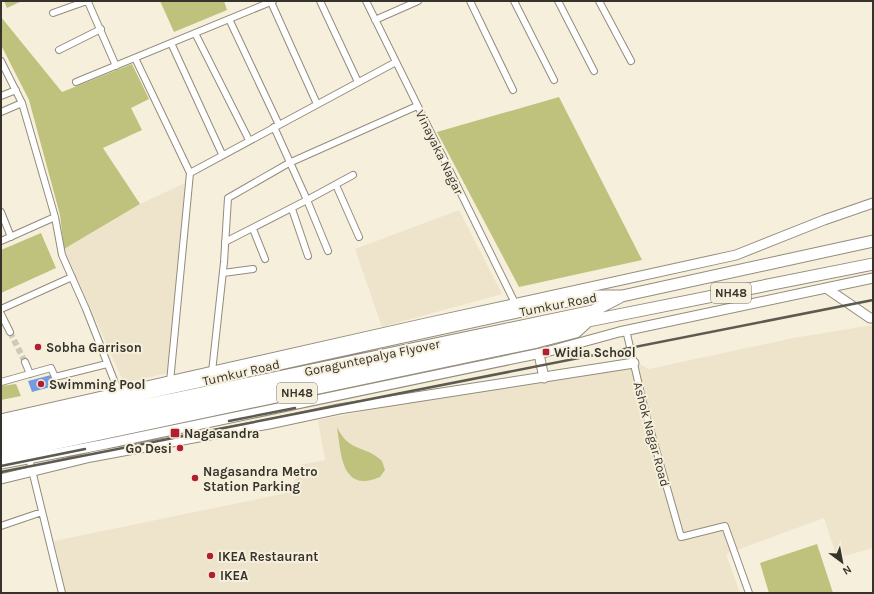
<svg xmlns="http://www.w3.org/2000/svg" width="874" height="594" font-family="Karla,sans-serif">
<rect width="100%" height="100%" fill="#f6efdc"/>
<!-- built -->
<path fill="#eee4cb" d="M185,183L168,373L124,383L64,249L140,204Z
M459,210L502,294L382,327L355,249Z
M873,325V548L837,558L824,518L726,554L740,593H66L54,541L292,492L299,465L325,460L318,420L632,360L649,369L793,338Z"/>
<!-- green -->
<path fill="#bfc27c" d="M4,1H22L7,8Z
M160,1H224L227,10L174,32Z
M1,17L62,92L132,64L149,99L131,108L142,130L103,148L140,204L64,249L60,215L29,100L1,45Z
M559,97L642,260L519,287L437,132Z
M41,233L56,268L1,293V250Z
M16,384L21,396L1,400V386Z
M337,427C349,453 366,445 382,461L385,470L380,477C341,494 341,453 337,427Z
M817,544L833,593H769L760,563Z"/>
<!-- water -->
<path fill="#749ce0" d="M51,375L54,386L32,392L28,381Z"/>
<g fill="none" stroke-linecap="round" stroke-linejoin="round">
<!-- street-tunnel -->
<path stroke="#cfc9b9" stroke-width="6" stroke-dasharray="6 3" stroke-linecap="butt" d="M10,332L25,362"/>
<defs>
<path id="street" d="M320,1L358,82
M366,1L515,303
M470,1L513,90
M514,1L554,80
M558,1L594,71
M599,1L631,61
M271,2L317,104
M53,13L84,2H88L116,66
M229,19L279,125
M375,20L418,1
M195,33L249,140
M171,43L222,154
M59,50L101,29
M135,58L190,173L396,62
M1,61L22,103L55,217L62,255L86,309L119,393
M76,82L273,1
M1,96L16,90
M1,112L22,103
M274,127L307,200L353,175
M336,185L359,237
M292,209L308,256
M1,212L11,237
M253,229L265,259
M1,241L55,217
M225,242L307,200L328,251
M223,273L253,269
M1,309L72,277
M1,314L10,332
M626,330L645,411L681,537L725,526L749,593
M25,362L30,374
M212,372L224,262L228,198L289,163L417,106
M1,382L51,368L55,377L107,364
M170,382L190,173
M29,458L62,593
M1,526L42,512"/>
<path id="secondary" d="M826,288L870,318H873
M539,354L544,378
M1,419L426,323L736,255L824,220L873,203
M1,464L101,445L546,352L619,332L873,278
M1,479L91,457L269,424L339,409L634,363"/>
<path id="highway" d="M1,425L591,296H622L873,241
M1,435L593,311L620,297
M1,445L588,321L873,264
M1,455L537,342L576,332L588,321"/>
</defs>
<!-- street casing -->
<use href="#street" stroke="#938c7c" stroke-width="8"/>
<!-- secondary casing -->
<use href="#secondary" stroke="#938c7c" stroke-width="11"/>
<!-- highway casing -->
<use href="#highway" stroke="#938c7c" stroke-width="13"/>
<!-- street -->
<use href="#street" stroke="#fff" stroke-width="6"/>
<!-- secondary -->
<use href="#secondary" stroke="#fff" stroke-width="9"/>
<!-- highway -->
<use href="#highway" stroke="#fff" stroke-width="11"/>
<!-- rail -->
<path stroke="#5d5a50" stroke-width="2.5" d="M229,421L295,408
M1,466L85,449
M1,472L873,300"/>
</g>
<!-- markers -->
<g fill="#b11e30" stroke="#f6efdc" stroke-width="1.5">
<circle cx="38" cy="347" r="4"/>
<rect x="542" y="348" width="8" height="8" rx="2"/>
<circle cx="41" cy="384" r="4"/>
<rect x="170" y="428" width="10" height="10" rx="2"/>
<circle cx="180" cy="448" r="4"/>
<circle cx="195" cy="478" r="4"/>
<circle cx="210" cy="556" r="4"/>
<circle cx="212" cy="575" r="4"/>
</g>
<g text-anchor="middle" stroke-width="4" stroke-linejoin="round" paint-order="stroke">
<!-- shield labels -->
<g fill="#f6efdc" stroke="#6f6b61" stroke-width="1">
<rect x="711" y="283" width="40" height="20" rx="3"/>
<rect x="277" y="383" width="40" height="20" rx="3"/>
</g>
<g font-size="12" font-weight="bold" fill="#35332c">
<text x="731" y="297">NH48</text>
<text x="297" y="397">NH48</text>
</g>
<!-- street labels -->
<g font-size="13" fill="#35332c" stroke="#f6efdc">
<text transform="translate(440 152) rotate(64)" y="5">Vinayaka Nagar</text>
<text transform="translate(558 304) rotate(-11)" y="5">Tumkur Road</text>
<text transform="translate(372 357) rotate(-12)" y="5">Goraguntepalya Flyover</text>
<text transform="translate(241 372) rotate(-13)" y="5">Tumkur Road</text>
<text transform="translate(652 434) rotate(75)" y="5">Ashok Nagar Road</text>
</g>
<!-- poi labels -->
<g font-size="13" font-weight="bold" fill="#35332c" stroke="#f6efdc" text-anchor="start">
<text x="46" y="352">Sobha Garrison</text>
<text x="554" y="357">Widia School</text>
<text x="49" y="389">Swimming Pool</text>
<text x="184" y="438">Nagasandra</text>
<text x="172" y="453" text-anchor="end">Go Desi</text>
<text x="203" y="476">Nagasandra Metro<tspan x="203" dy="15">Station Parking</tspan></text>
<text x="218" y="561">IKEA Restaurant</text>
<text x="220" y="580">IKEA</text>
</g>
</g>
<!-- border -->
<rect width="874" height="594" fill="none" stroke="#35332c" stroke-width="4"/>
<!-- north arrow -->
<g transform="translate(842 562) rotate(148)" stroke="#f6efdc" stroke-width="3" paint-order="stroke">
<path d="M0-3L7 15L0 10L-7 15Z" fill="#35332c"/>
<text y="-6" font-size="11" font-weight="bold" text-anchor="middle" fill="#35332c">N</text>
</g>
</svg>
